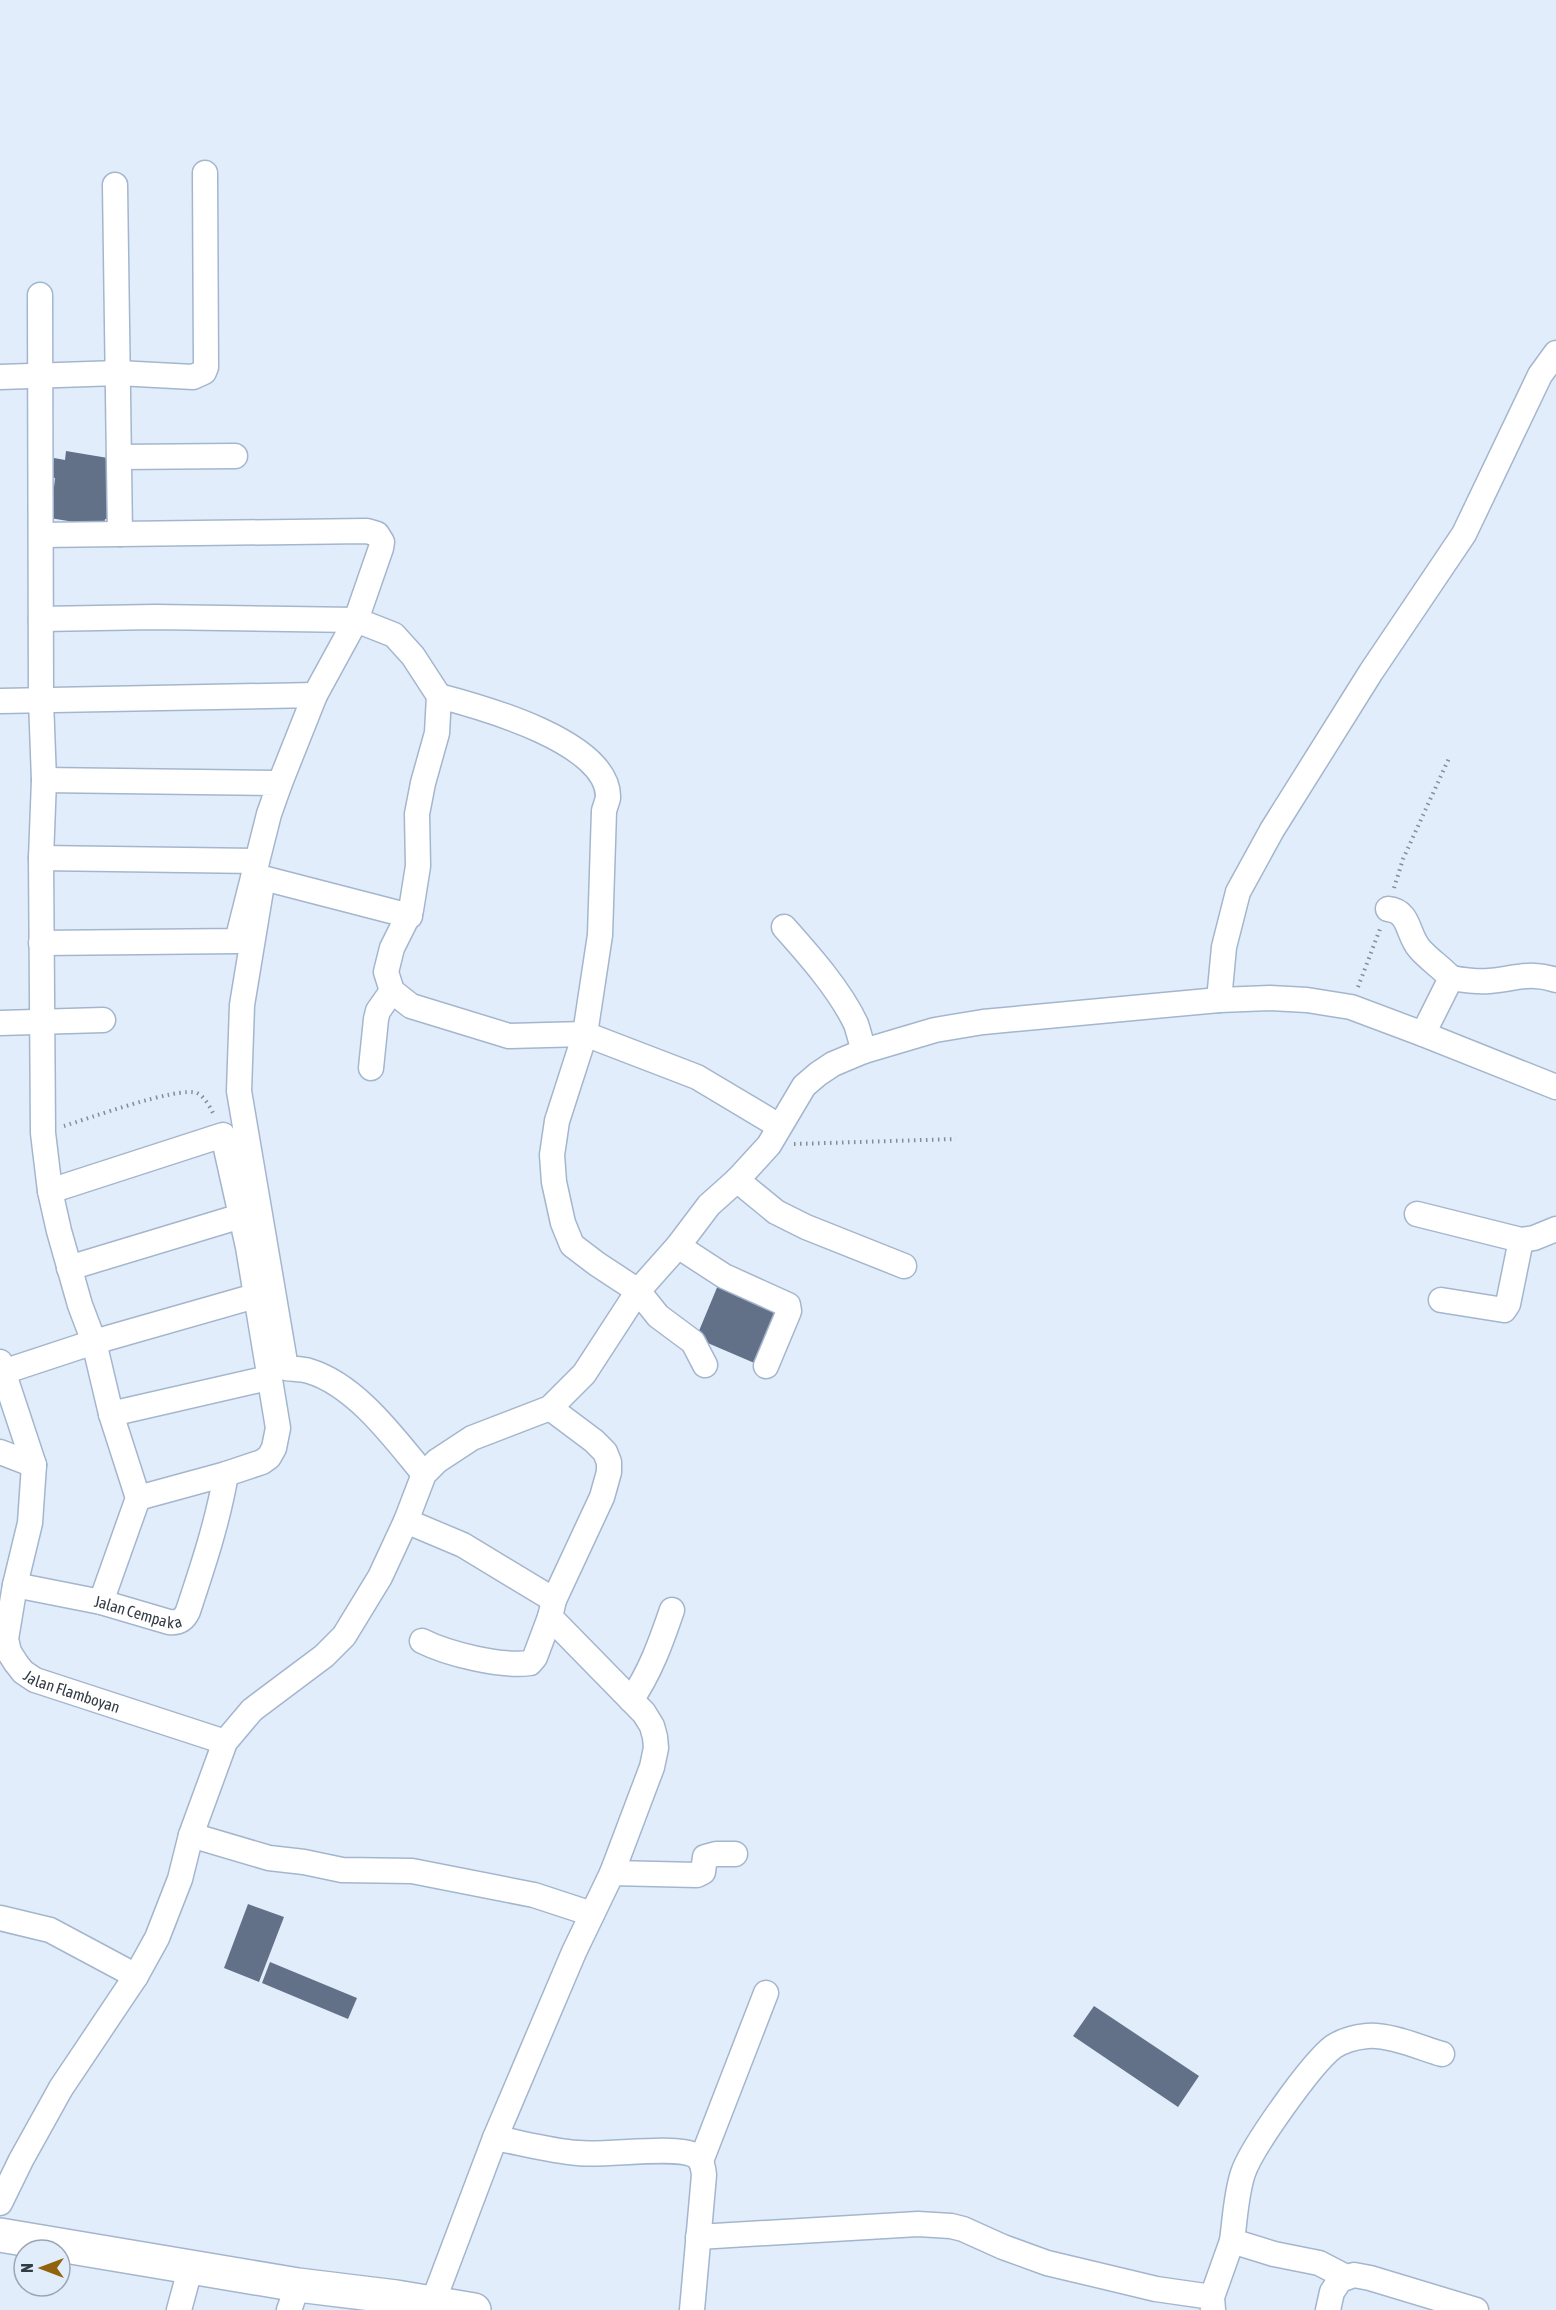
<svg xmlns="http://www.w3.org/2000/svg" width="1556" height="2310" font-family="'Asap Condensed',sans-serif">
<rect width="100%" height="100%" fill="#e2edfc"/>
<!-- building -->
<path fill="#627187" d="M66,451L108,458L107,464L119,466L111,520L105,519L104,527L50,518V487H54L55,478L51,477L54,458L65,460Z
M721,1278L784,1305L759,1365L696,1338Z
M248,1904L284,1917L259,1982L224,1968Z
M270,1962L357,1998L348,2019L262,1983Z
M1094,2006L1199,2076L1178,2107L1073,2036Z"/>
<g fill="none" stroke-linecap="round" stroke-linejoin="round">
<defs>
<g id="street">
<path d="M115,185L120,534"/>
<path d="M40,295L41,700L44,780L41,858L43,1133L50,1191L59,1231L80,1305L94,1342L111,1414L138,1498L101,1602"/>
<path d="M0,377L118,373L193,377L204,372L206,367L205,173"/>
<path d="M119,457L235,456"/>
<path d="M41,535L367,531L377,534L382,542L381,548L356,620L394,635L413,656L439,696L437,733L423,783L417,814L418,866L411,910L392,948L386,972L392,991L411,1006L509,1036L585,1034L697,1077L779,1126"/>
<path d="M41,619L155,617L356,620L315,695"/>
<path d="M439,696C481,707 610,742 608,798C607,802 605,807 604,811L600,935L585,1034L557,1121L552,1155L554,1182L563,1223L572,1245L597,1264L638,1291L658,1316L693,1342L705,1365"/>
<path d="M0,701L315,695L280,783"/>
<path d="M41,858L257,861"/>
<path d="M1388,909C1410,911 1407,934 1419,948C1428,959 1441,967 1451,978L1423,1034"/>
<path d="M410,916L263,878L242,1005L239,1091L286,1368C293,1369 302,1369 309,1371C356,1385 394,1438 424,1474"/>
<path d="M784,927C809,955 840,990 856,1024C859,1033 861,1042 864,1051"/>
<path d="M41,943L237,941L269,814L280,783L44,780"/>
<path d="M1451,978C1461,980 1479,982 1489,981C1514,979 1530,971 1556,980"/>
<path d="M1219,1000L1224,947L1238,892L1272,830L1371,672L1464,534L1540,375L1556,353"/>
<path d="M0,1023L103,1020"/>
<path d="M371,1068L376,1019L378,1011L392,991"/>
<path d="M737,1180L776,1212L806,1227L904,1266"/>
<path d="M50,1191L223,1135L248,1247L278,1428L274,1448L269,1457L262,1462L226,1474L138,1498"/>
<path d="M1417,1214L1521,1240L1534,1238L1556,1229"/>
<path d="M678,1246L724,1276L788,1305L789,1311L766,1366"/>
<path d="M69,1268L241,1216"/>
<path d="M1441,1300L1504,1310L1508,1304L1521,1240"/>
<path id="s1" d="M0,1362L34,1465L30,1523L15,1585L6,1639L9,1652L16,1663L23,1672L35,1680L225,1742"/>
<path d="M3,1372L94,1342L255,1296"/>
<path d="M111,1414L268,1378"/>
<path d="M0,1452L34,1465"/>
<path d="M406,1521L463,1545L554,1600"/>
<path id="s2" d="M15,1585L101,1602L169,1622C179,1623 184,1620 188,1611C203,1566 218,1521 226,1474"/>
<path d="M422,1641C448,1654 501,1667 530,1663L535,1657L550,1617"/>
<path d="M631,1700C650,1673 661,1642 672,1610"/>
<path d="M191,1835L269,1858L304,1862L342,1870L412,1871L534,1895L592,1914"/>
<path d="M612,1873L697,1875L703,1872L705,1857L716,1854H735"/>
<path d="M0,1918L50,1930L136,1976"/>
<path d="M495,2138C522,2143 550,2151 578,2153C606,2156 674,2145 694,2155C702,2159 703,2167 704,2175L692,2310"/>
<path d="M701,2161L766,1993"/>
<path d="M0,2203L21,2160L61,2088L136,1976L157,1938L180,1879L191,1835L225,1742L252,1710L324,1656L344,1636L380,1577L406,1521L424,1474L437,1461L472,1438L550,1408L584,1374L638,1291L678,1246L709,1205L737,1180L769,1145L804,1086L818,1074L833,1064L864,1051L935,1030L983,1022L1219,1000L1270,998L1307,1000L1351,1007L1423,1034L1556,1087"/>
<path d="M698,2237L918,2224L951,2226L963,2229L1003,2247L1047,2263L1156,2289L1212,2297L1213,2310"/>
<path d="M1232,2241C1235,2219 1236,2194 1243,2173C1252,2147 1311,2064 1333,2047C1342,2041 1356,2037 1367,2036C1389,2034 1421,2048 1442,2054"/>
<path d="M1212,2297L1232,2241L1274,2254L1319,2263L1346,2277"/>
<path d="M179,2310L191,2266"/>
<path d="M289,2310L298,2285"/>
<path d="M430,2310L495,2138L574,1952L612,1873L652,1767L656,1748L655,1737L652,1726L644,1713L550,1617L554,1600L602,1497L609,1472V1462L605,1452L594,1441L550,1408"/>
<path d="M1328,2310L1332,2292L1340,2280L1354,2275L1370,2278L1476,2310"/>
</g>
<path id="secondary" d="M0,2235L298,2285L396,2297L474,2310"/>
</defs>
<!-- street casing -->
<use href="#street" stroke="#a4b6cd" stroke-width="27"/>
<!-- secondary casing -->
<use href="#secondary" stroke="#a4b6cd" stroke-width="36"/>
<!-- path -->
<path stroke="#838c98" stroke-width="4" stroke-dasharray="1.5 4.5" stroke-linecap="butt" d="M1394,888L1403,859L1450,756
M1358,987L1380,929
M64,1126C87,1119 178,1086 197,1093C205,1097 210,1107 214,1115
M794,1144L956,1139"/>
<!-- street -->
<use href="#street" stroke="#fff" stroke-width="24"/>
<!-- secondary -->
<use href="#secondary" stroke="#fff" stroke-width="33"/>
</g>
<g text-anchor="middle" stroke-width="6" stroke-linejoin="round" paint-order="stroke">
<!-- street labels -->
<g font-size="16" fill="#333b44" stroke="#e2edfc">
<text dy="6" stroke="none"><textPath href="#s2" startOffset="126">Jalan Cempaka</textPath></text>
<text dy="6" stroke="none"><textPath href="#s1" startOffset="376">Jalan Flamboyan</textPath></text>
</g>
</g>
<!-- north arrow -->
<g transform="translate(42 2268) rotate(270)"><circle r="28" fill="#e2edfc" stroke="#9ca6b2" stroke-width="1.5"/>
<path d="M0-4.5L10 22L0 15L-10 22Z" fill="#90630c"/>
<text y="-9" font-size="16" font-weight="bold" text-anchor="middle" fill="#333b44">N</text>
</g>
</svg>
